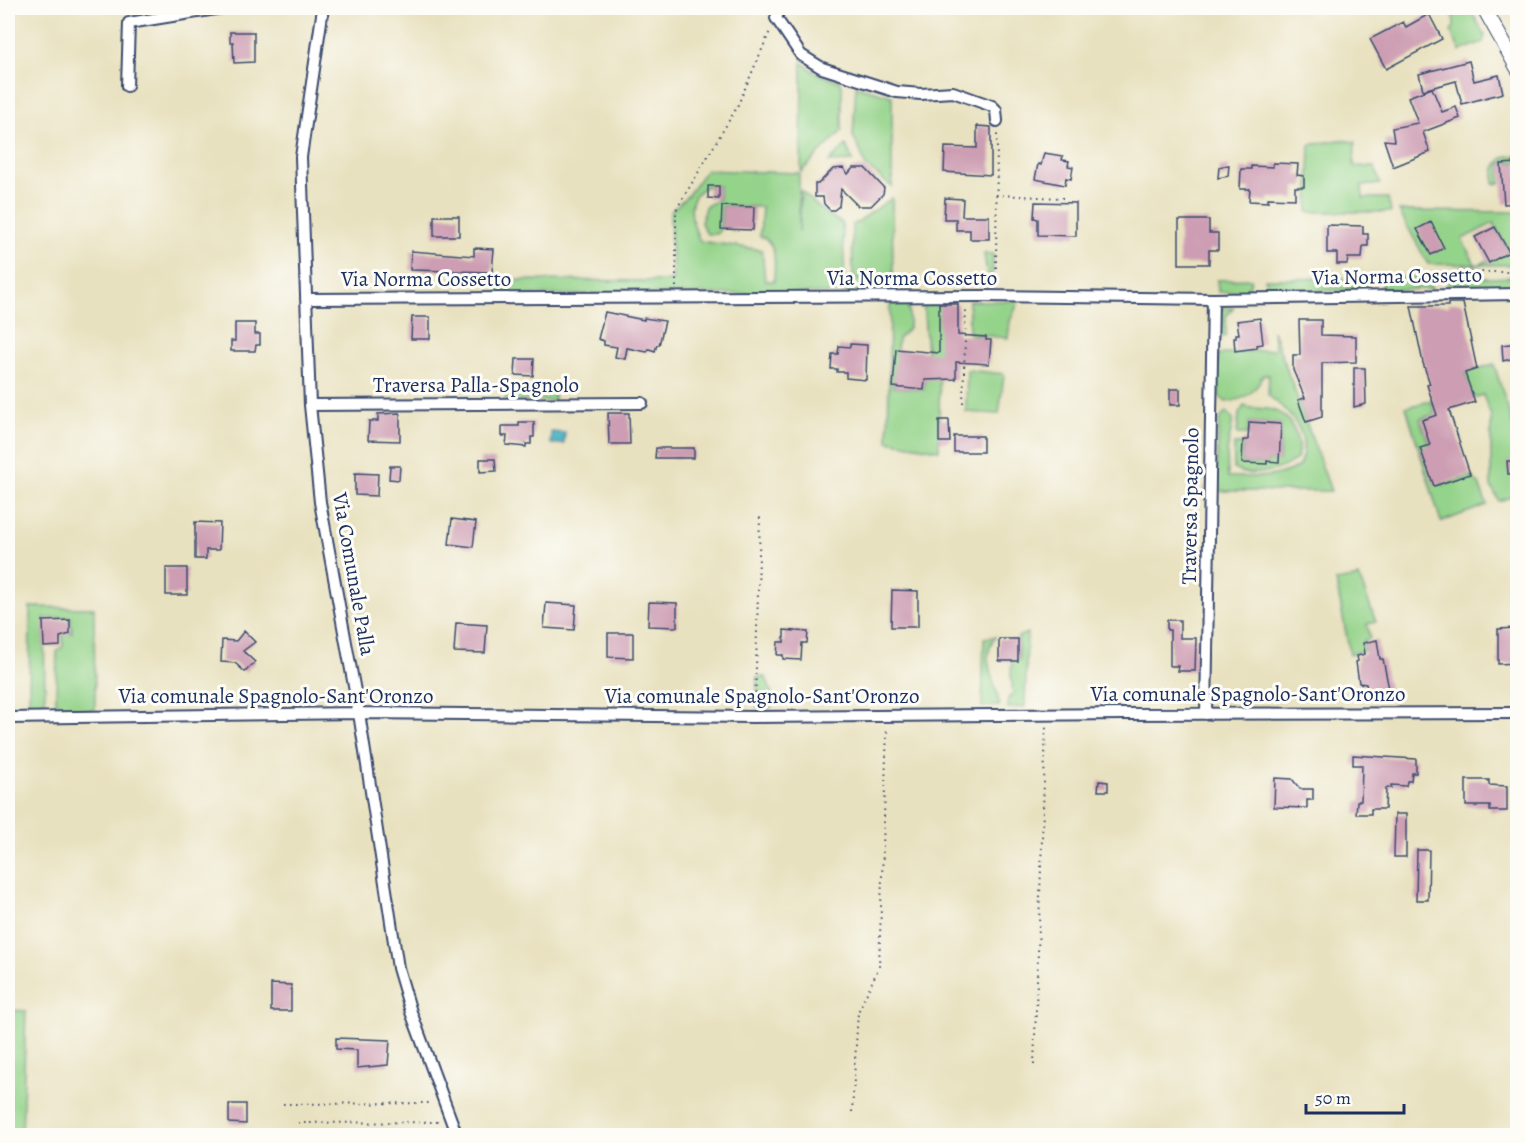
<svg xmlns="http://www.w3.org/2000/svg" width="1525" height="1143" font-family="Alegreya,serif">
<rect width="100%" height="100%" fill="#fdfcf7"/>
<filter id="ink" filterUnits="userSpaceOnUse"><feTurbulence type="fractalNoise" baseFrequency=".0167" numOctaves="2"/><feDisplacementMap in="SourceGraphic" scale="12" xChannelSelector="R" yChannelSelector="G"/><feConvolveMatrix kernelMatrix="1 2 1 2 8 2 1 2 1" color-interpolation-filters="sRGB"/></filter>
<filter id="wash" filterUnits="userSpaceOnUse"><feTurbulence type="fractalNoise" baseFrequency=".008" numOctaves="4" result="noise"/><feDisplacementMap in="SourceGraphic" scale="24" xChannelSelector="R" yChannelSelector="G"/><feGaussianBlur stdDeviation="1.35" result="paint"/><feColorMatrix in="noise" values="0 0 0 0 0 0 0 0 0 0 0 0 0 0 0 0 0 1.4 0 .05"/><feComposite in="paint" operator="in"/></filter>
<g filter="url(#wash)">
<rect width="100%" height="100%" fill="#e8e1bf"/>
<!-- green -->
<path fill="#94d38a" stroke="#588174" stroke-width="1.5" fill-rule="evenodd" d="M1453,8H1469L1485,35L1483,42L1460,51L1451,32L1454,27Z
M802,62L816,73L839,81L842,85V131L801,172Z
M856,86L892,96V187L865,165L861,153L853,136Z
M1340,140L1355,142L1354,166L1375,167L1380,184L1362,186L1363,198H1388L1391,212H1308L1310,145Z
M846,145L853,161L829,162Z
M1508,156H1517V162L1500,163V183L1494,184C1493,171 1495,160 1508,156Z
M706,170L799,173V232L801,191L826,214L842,223L845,279L831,280L895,279L894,293L499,295L497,280L673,281L670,212L688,195ZM708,186H719V199L705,207L701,223L707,234H716L721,229L722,206L762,207L760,236C779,243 774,264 774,281H765L762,250L700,241C691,222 683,196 708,186Z
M892,198L893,278L853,279L852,226Z
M1399,211L1517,212V265L1428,264ZM1494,223L1508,250L1476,266L1462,239Z
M984,254H993L992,277L987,274Z
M1426,277L1432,289L1383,290L1381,278Z
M1517,277V288L1448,290V282L1451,279Z
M1369,278V290L1269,291L1265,279Z
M1251,279L1248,292H1218L1217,280Z
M940,300L939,450L888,441L890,303L909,302V328L898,339L893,387L924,390L927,352L923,301Z
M969,301H1019L1010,321L1008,338L969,334Z
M1221,308H1233L1226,316V336L1219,338Z
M1273,331L1331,491H1216L1219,420L1226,412L1233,419L1227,452L1228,477C1253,477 1277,479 1299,466C1313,435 1291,413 1268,395L1269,375H1263C1255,393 1245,400 1226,402L1219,396L1218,355L1275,349Z
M1494,364L1517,438V495L1499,501L1491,486V416L1483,395L1473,398L1465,373Z
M967,370L1004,374L999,414L966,412Z
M544,388H550L554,393V401L505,400L506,391Z
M1431,401L1435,414L1420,419L1443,485L1471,476L1479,484L1487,505L1441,522L1406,407Z
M1244,406C1253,410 1263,407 1273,410C1293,417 1301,439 1297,459C1282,470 1251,479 1234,469V444H1243L1242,463L1267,464V461H1279L1281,424L1249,422L1248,434H1237L1239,414Z
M1359,577L1376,622L1367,624L1370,638L1363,641L1365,650L1350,654L1336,581Z
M30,607L94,608L95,710H59L56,701L57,652L63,646V633H72L71,617L44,618L45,709H29Z
M1027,633L1025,707L1008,708V698L1013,695L1011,674L1012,660H1019L1018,637Z
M995,637C978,661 998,682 999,706L982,707L984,638Z
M757,677H766L774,700L770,709L757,708Z
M8,1010L26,1011L22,1135H8Z"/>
<!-- water -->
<path fill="#41afbd" stroke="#2e6f8e" stroke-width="1.5" d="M551,432L565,433L564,444H551Z"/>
<g id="blocks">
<!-- building -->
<path fill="#cd9eb3" d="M1429,14L1442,39L1386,69L1370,39L1403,22L1406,27Z
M230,32H254V62L234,63L233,42H230Z
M1469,61L1474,81L1499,75L1503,93L1462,104L1456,81L1423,90L1419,74Z
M1432,88L1442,112L1456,107L1460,118L1423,132L1430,152L1393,167L1384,140L1394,141L1392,128L1418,123L1408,97Z
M977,126L991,127V175L944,172L945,147L977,148Z
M1044,153L1063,156L1062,160L1069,161L1068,166L1073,167L1071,179L1066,178L1065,185L1035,179L1038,164L1041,165Z
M1273,163L1298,164L1297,175L1304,176V187H1295V199L1268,198V202L1249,201L1250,189H1240L1241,169H1251V166L1273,167Z
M1518,163V203L1504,204L1501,164Z
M1229,165L1228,176L1218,178L1219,167Z
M843,168L848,174L853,168H865L884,188L883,194L871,206H858L841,189L839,206L834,210H830L824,204L823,197H815V184H818L833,169Z
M708,186H719V199L708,198Z
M945,198L963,199L962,216H989V239H970V230H956V219H944Z
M1035,202L1076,203V236L1038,235V219L1034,218Z
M722,206L754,207L753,230L721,229Z
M434,216H459V236H434Z
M1179,220H1209V233H1218V250H1209V264H1179Z
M1431,222L1444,248L1431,255L1417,229Z
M1327,225L1363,226V234H1368V246H1363L1362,258H1348L1347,264H1337V253H1327Z
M1495,227L1509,252L1489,263L1475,237Z
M474,248L494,249L492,272L410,270L411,251L474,256Z
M1448,303H1463L1477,369L1465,373L1475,402L1449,410L1470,474L1434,486L1420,448L1430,445L1422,420L1437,415L1427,385L1430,384L1423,363L1411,306H1448Z
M939,304H958V335L986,337V340H991L989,364L956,362V379L925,380L924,390L893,387L896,349L939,353Z
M605,312L644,320V318L665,321L659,345H657L655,351L649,349L647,352L627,348L625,359L615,357L617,347L604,345V341L598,339Z
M412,317H430V339H411Z
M1260,318L1263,344L1257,345V348L1235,351L1234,338H1236V334H1239L1237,321Z
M1299,320H1321V335L1356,336V362L1322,363V417L1306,422L1298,400L1305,398L1293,370V355H1300Z
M235,323H255V334H260V345H256L255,351H231V341H235Z
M1518,343V357L1503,361L1502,345Z
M850,344L867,345L866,380L846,378V372H837V369H831L832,354H838L839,346L850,347Z
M516,359H534L533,376L515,375Z
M1354,368H1365L1366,404L1354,407Z
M1170,389H1180V405H1170Z
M400,413V441L368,440L369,421H378V414Z
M608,413H629L630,444H609Z
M939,420H949L950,442H939Z
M519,422H534V437H531V444H526V447L506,445L507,436H502V426H519Z
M1249,422L1281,424L1279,462L1267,461V464L1242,463L1243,440H1248Z
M954,436H983V452H954Z
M656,448H694V458H655Z
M480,459H495L496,471L480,472Z
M1507,461H1518V474H1508Z
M390,466H400L399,480L389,479Z
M355,473L378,474L377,496L355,495Z
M452,519L476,522L473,547L449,544Z
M195,522L220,523L219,550H206V559H195Z
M166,568H187V595H166Z
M892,590L918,591V627H891Z
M649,602L677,603V627L648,626Z
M546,603L576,605L574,630L544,628Z
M70,620V634L60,637V646L44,647L43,621Z
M1167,620H1180V638H1196L1195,671H1177L1178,666H1170V630H1167Z
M456,623L487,625L485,653L454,652Z
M1518,628V663L1498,664V629Z
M784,630L808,632L807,643H802L801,660L783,659V655H777L778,642H784Z
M244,631L255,642L243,651L255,662L245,672L235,663L221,662L222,640L236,641Z
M608,633H633V658L608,657Z
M999,639H1018V661H999Z
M1377,640L1380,659H1383L1389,689L1368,693L1366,684L1359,683L1356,662L1358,661L1357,656L1365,654L1363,643Z
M1353,755L1416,759V773H1412L1411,781H1407L1406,786L1391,785V788H1386L1385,809H1371V814H1356L1357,801H1361L1362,765H1353Z
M1275,778L1292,779L1300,789H1313V800H1307V808L1274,807Z
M1466,780H1489V785L1507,786V811H1490V806H1466Z
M1099,781L1108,782V791H1098Z
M1395,814H1406V857H1394Z
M1417,850H1429L1428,900H1416Z
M271,984L291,985V1011H271Z
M336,1038L390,1040L388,1065L357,1068V1050L336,1049Z
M229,1104H246V1124L229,1123Z"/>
</g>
</g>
<g filter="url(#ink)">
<use href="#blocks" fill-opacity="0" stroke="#3a4a6d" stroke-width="1.5"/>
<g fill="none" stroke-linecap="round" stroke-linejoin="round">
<defs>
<path id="minor" d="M323,8L301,157L310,405L320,502L359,713L398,968L411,1012L457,1136
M780,8L776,18L801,55L822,68L897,92L921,94L953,92L992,106L996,110L997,121
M127,86L129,23L222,8
M306,299L983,296L1213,299L1518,294
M310,405L642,403
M1206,714L1213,299
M8,718L359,713L754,717L1123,714L1518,713"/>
<path id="tertiary" d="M1484,8L1518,69"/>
</defs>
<!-- minor casing -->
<use href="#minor" stroke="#3a4a6d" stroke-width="14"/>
<!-- tertiary casing -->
<use href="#tertiary" stroke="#3a4a6d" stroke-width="16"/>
<!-- path -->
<path stroke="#3a4a6d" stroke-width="2" stroke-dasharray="1.5 4.5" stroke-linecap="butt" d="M996,195L1063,198
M996,268L997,133
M1441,282L1438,272H1518
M676,287V210L737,107L770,31
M963,403L966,309
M755,705L760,517
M1034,1065L1046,726
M283,1104L433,1103
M852,1112L858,1012L879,967L887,728
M298,1123L440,1122"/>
<!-- minor -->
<use href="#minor" stroke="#fff" stroke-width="10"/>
<!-- tertiary -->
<use href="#tertiary" stroke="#fff" stroke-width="14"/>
</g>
</g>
<g text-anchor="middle" stroke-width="6" stroke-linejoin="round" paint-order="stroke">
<!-- street labels -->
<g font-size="21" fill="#1b2f5e" stroke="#fdfcf7">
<text transform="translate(1397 276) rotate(-1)" y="7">Via Norma Cossetto</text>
<text x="912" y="285">Via Norma Cossetto</text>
<text x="426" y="286">Via Norma Cossetto</text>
<text x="476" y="392">Traversa Palla-Spagnolo</text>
<text transform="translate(1190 506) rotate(-89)" y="7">Traversa Spagnolo</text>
<text transform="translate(354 574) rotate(80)" y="7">Via Comunale Palla</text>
<text x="1248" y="701">Via comunale Spagnolo-Sant'Oronzo</text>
<text x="276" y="703">Via comunale Spagnolo-Sant'Oronzo</text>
<text x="762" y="703">Via comunale Spagnolo-Sant'Oronzo</text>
</g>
</g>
<!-- margin -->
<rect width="1525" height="1143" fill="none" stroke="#fdfcf7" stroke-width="30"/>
<!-- scale -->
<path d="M1306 1104v9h98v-9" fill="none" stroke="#1b2f5e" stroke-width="3"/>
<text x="1315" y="1104" font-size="18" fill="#1b2f5e" stroke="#fdfcf7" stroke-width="4.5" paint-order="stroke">50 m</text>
</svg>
